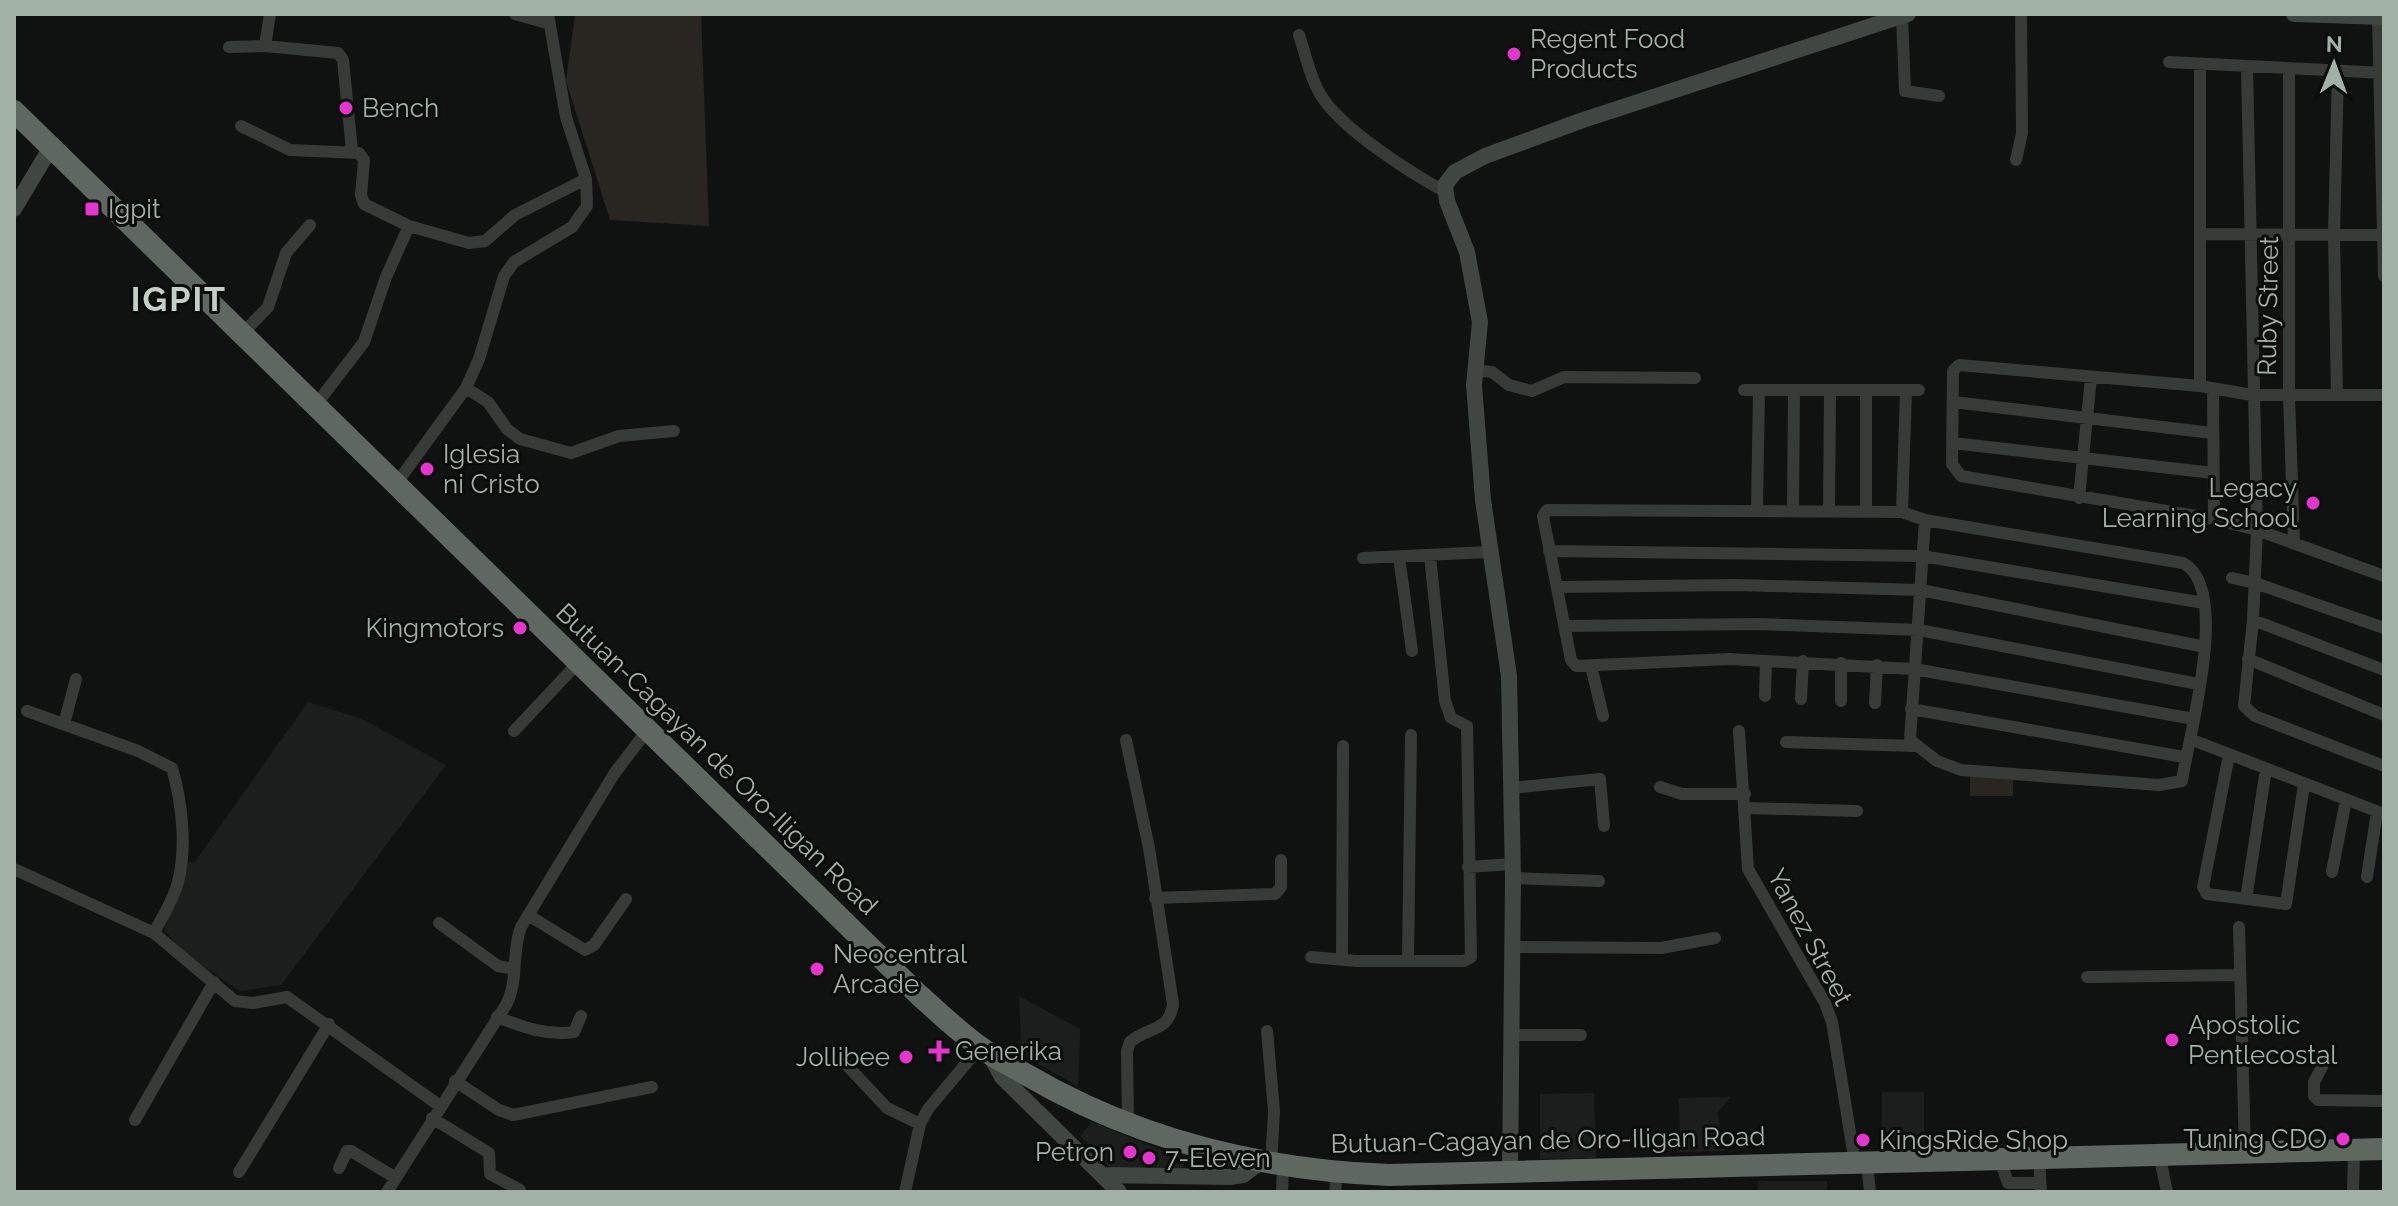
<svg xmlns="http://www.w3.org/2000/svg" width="2398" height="1206" font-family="Raleway,sans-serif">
<rect width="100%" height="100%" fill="#101211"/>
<!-- built -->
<path fill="#1c1e1d" d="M308,702L362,719L446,765L281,985L240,991L188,956L164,930L188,862L194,863Z
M1019,996L1080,1029L1078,1087L1015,1050L1021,1041Z
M1882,1092H1924V1142L1882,1143Z
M1594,1093L1596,1158L1540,1159V1094Z
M1731,1097L1717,1113L1725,1151L1680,1152L1679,1098Z
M1092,1122L1184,1159L1182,1171L1111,1169L1080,1136Z
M1758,1181H1827V1192H1758Z"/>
<!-- green -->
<path fill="#292521" d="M701,14L709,226L610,220L566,81L575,15Z
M1970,773L2013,774V796H1970Z"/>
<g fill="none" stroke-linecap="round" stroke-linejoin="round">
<!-- street -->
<path stroke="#363b38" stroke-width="12" d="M515,14L547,23
M1902,16L1905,91L1939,96
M2378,17L2384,276
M1299,35C1306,56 1311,82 1324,100C1347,132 1409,172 1444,191
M265,46L270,14
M229,47L265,46L338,53L343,60L352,151
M2169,62L2384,73
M2247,67L2257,530L2253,620L2244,706L2255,716L2384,766
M2289,69V396L2294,543
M241,126L290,150L359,153L364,160L361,195L364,204L409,226L469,243L485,241L515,215L586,179
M2016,160L2022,133L2021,14
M2201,234L2384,235
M242,334L268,307L286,253L310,225
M1474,370L1492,372L1509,385L1532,391L1564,377L1695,378
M2200,386V66
M466,388L488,402L507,429L520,439L571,453L619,436L674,431
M1744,390H1919
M2213,390L2214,519
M1866,391V510
M2337,395L2334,235L2338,71
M2384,395H2252L2200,386L1959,365L1953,371L1952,464L1961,476L2214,519L2257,530L2384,576
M1954,402L2212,433
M315,406L364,342L386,277L409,226
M1953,443L2213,473
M396,484L466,388L479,359L504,276L514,262L572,227L587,206L586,179L566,117L548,14
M2079,498L2091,378
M1757,508L1759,391
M1793,509L1794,391
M1829,509L1830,392
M1902,512L1906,391
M1925,520L1910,740L1937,761L1961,770L2159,785L2182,781C2188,738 2232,588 2183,563L1925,520L1902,512L1547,510L1543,516L1571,660L1576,666L1729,659L1914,669L2194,719
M1549,551L1922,556L2204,603
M1399,557L1412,651
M1363,558L1488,552
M2232,578L2255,583L2384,628
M1557,587L1737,585L1921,590L2205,647
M2253,620L2384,670
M1565,626L1757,624L1919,630L2198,684
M2248,659L2384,715
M1591,666L1603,716
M1765,696L1766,661
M1801,699L1803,661
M1841,701V663
M1875,703L1877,665
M1911,709L2184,757
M27,711L138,751L172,768C182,802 187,848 178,882C174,899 162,917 154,933
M64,724L76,679
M514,731L577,664
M1739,731L1748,869L1825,1003L1832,1022L1855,1163
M2190,739L2384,814
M1126,740L1149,848L1173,1004C1169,1033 1148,1026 1130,1042L1127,1051L1128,1123
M1786,742L1915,746
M2229,755L2203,887L2207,894L2286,904L2304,784
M1660,787L1682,794H1745
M1511,788L1600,779L1604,826
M1746,808L1857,811
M1468,867L1512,864
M14,869L154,933L235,1001L253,1003L287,997L440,1106
M2332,872L2346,800
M2367,877L2377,812
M1513,878L1599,881
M1155,898L1275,894L1281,887V860
M2246,899L2266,769
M528,915L585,950L594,945L626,899
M439,923L498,966L514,969
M2239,927L2245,1152
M1512,947L1661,948L1715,938
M1311,957L1357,961H1464L1471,957L1467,726L1451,718L1445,701L1430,556
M1342,960L1343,746
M1408,961L1411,735
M2087,977L2240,975
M497,1017C523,1027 546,1036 574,1032L581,1016
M1267,1031L1274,1111L1271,1165
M1511,1035H1581
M841,1059L887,1108L920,1124
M2323,1065L2314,1082V1096L2318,1100L2384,1101
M455,1081L499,1110L513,1115L652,1087
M432,1118L489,1153L490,1174L520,1190
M135,1120L214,982
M2159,1153L2167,1192
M2039,1157L2041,1192
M2000,1159L2008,1183H2040
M1867,1163L1870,1192
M339,1168L347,1151H351L396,1178
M239,1172L329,1024
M387,1192L506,1005C519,981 511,953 521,927L614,774L646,732
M905,1192L920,1124L928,1109L980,1047
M1282,1192L1283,1167
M1335,1192L1337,1173
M2353,1192L2354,1150"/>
<!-- secondary -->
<path stroke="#404641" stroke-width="16" d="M2294,14L2384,17
M14,209L51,147
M990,1054L1002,1077L1119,1192
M1510,1172L1513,878L1509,676L1483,500L1474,385L1480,322L1467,252L1447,201L1445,185L1455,172L1485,156L1583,120L1908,14
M1103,1175L1230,1177L1243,1175L1259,1163"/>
<!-- highway -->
<path stroke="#5e6760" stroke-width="22" d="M14,111L919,995C939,1013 959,1032 980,1047C994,1058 1012,1066 1027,1075C1138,1140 1262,1170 1389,1175L2384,1149"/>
</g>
<!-- markers -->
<g fill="#e435cd" stroke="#0b0c0c" stroke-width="3">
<circle cx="1514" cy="54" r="8"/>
<circle cx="346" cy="108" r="8"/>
<rect x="84" y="201" width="16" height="16" rx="4"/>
<circle cx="427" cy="469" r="8"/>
<circle cx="2313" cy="503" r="8"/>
<circle cx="520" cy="628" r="8"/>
<circle cx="817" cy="969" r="8"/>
<circle cx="2172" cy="1040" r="8"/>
<path d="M935 1039h8v8h8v8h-8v8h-8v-8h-8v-8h8z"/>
<circle cx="906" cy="1057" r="8"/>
<circle cx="2343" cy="1139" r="8"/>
<circle cx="1863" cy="1140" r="8"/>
<circle cx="1130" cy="1152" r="8"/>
<circle cx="1149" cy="1158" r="8"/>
</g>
<g text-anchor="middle" stroke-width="6" stroke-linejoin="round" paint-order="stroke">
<!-- poi labels -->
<g font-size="26" fill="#a2b1a5" stroke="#0b0c0c" text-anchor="start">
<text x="1530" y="48">Regent Food<tspan x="1530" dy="30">Products</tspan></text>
<text x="362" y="117">Bench</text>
<text x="108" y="218">Igpit</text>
<text x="443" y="463">Iglesia<tspan x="443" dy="30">ni Cristo</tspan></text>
<text x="2297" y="497" text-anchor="end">Legacy<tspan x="2297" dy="30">Learning School</tspan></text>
<text x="504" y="637" text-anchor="end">Kingmotors</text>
<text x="833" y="963">Neocentral<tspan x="833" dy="30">Arcade</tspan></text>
<text x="2188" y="1034">Apostolic<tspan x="2188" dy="30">Pentlecostal</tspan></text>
<text x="955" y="1060">Generika</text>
<text x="890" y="1066" text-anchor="end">Jollibee</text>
<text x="2327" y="1148" text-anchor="end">Tuning CDO</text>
<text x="1879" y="1149">KingsRide Shop</text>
<text x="1114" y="1161" text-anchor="end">Petron</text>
<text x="1165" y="1167">7-Eleven</text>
</g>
<!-- street labels -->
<g font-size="26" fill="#a2b1a5" stroke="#0b0c0c">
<text transform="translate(2268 306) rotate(-89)" y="9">Ruby Street</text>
<text transform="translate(717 759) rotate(44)" y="9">Butuan-Cagayan de Oro-Iligan Road</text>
<text transform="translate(1810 937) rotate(62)" y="9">Yanez Street</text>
<text transform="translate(1548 1140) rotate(-1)" y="9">Butuan-Cagayan de Oro-Iligan Road</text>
</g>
<!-- district labels -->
<g font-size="34" font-weight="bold" letter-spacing="2" fill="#c3cec5" stroke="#0b0c0c">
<text x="179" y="311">IGPIT</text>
</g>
</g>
<!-- border -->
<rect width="2398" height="1206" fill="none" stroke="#a2b1a5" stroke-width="32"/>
<!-- north arrow -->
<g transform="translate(2334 64) rotate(1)" stroke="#0b0c0c" stroke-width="6" paint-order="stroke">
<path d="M0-6L14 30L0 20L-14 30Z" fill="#a2b1a5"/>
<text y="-12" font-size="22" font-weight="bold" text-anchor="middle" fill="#a2b1a5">N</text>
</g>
</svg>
